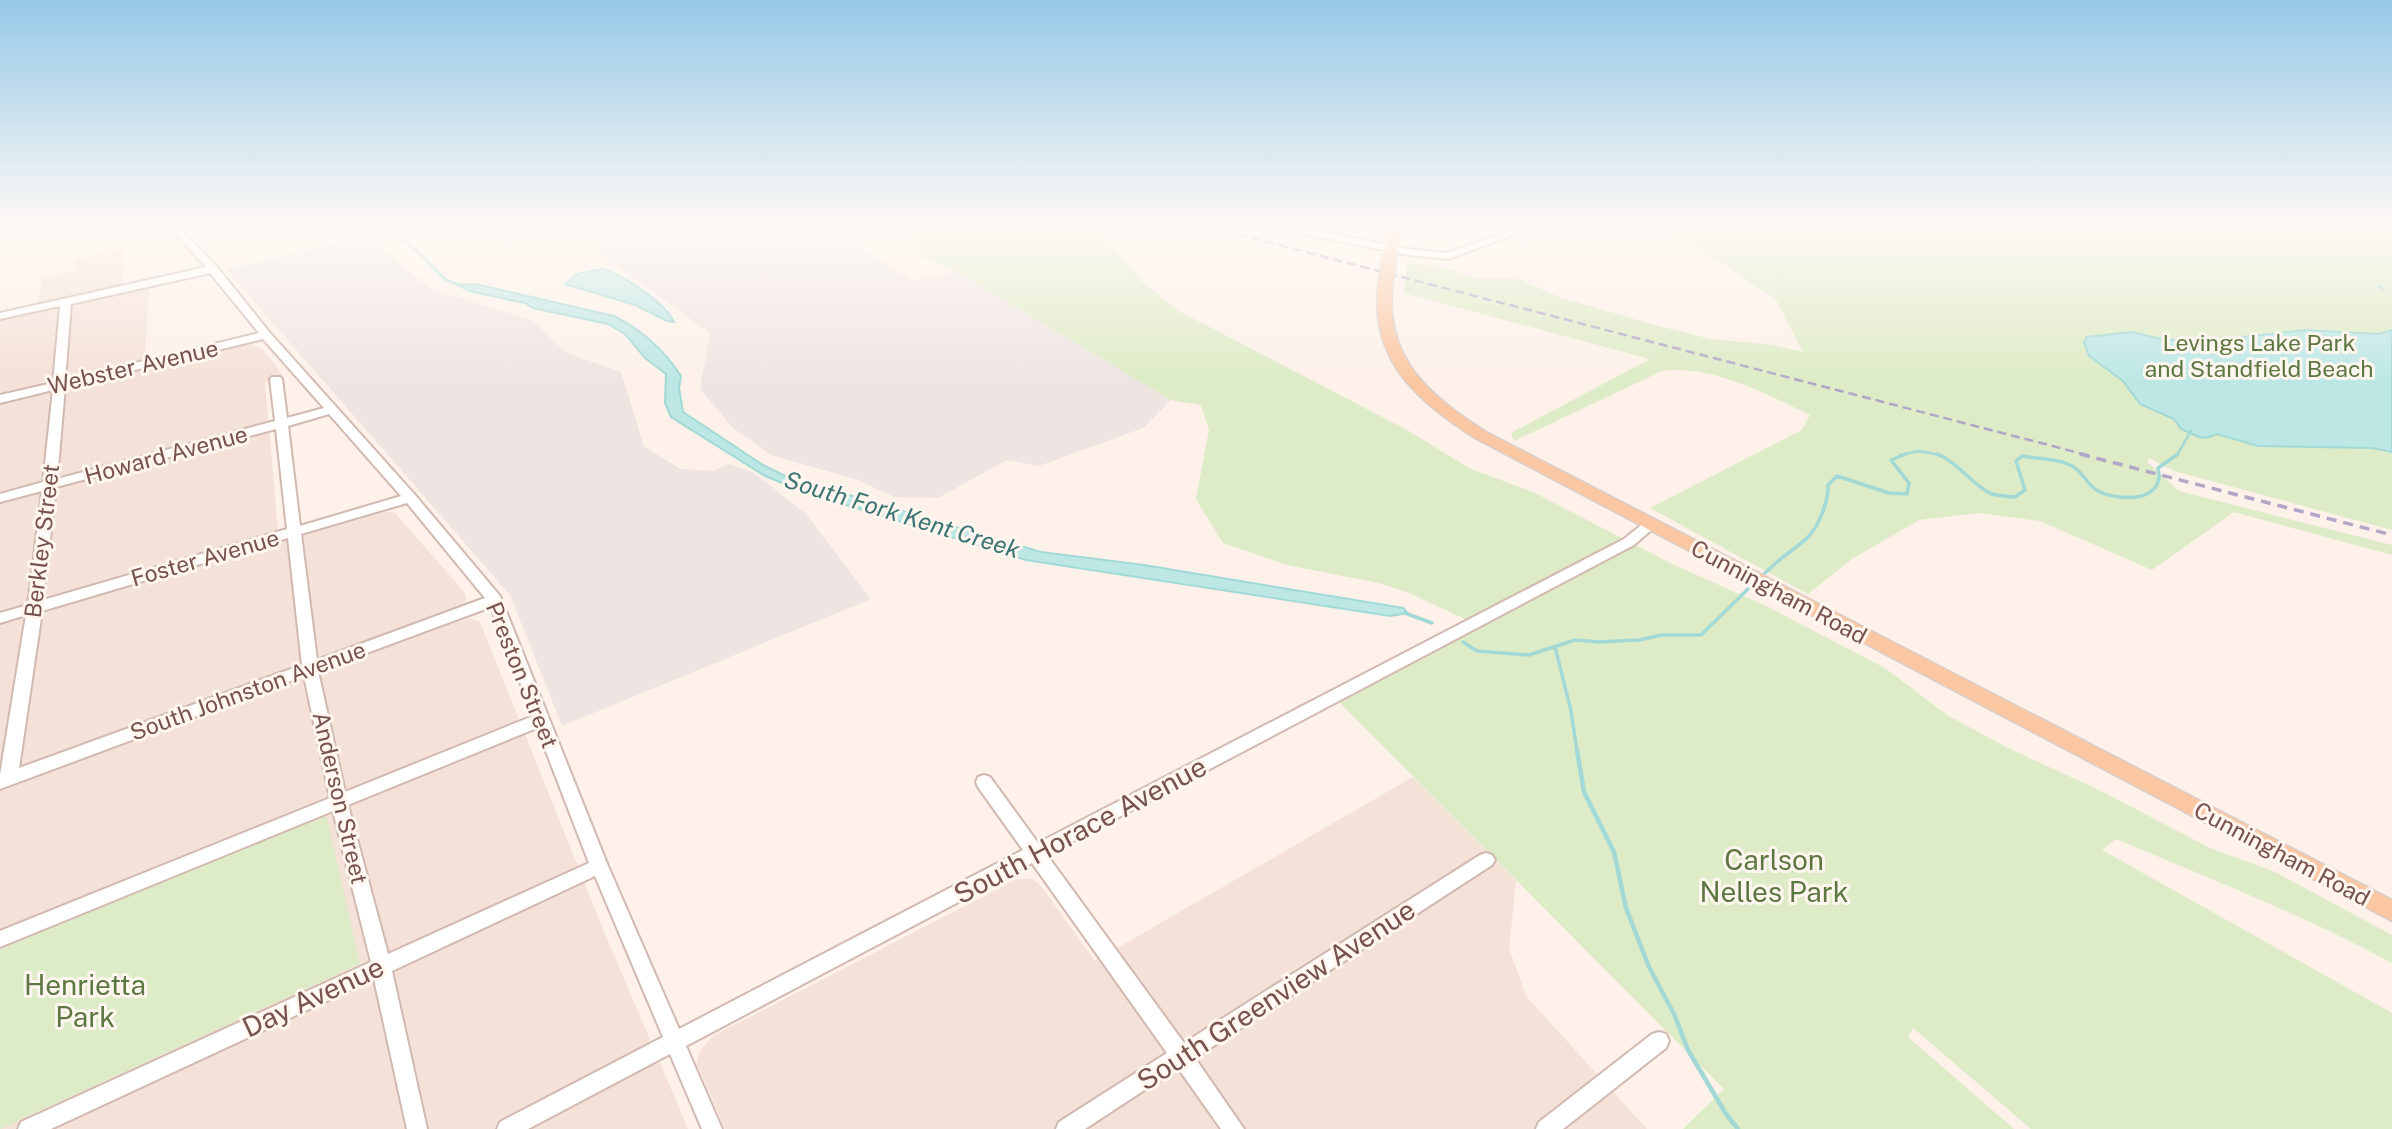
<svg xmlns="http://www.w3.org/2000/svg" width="2392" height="1129" font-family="'Public Sans',sans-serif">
<rect width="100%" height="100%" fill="#fdf1e9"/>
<!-- residential -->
<path fill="#f4e1d7" d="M0,224H76L0,239Z
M123,249V292L149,287L144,368L249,344L262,349L283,375L265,382L279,542L385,512L395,513L465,593L466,599L465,604L459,609L0,775V319L37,310L42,278L74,271L76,259Z
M469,618L480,622L603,929L688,1129H0V788Z
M1413,777L1516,881L1509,948L1526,996L1647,1129H725L697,1064L699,1052L713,1036L1017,879H1033L1041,886L1095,961Z"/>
<!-- industrial -->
<path fill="#eee5e2" d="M675,224H822L914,281L957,272L1171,400L1143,428L1039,466L1007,460L938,498L894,497L858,480L771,455L733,428L700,389L710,333L596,251Z
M368,237L431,289L531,320L567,353L621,372L644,446L680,469L714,471L728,464L753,472L806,514L871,599L562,726L510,595L226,269Z"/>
<!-- green -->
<path fill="#ddebc6" d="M906,224H1119L1099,236L1124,259L1141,281L1179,311L1407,430L1469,468L1533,492L1668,562L1768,607L1885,668L1947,715L2008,748L2101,791L2210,848L2275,872L2392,935V963C2303,915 2209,878 2116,839L2102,850L2392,1013V1129H2031L1913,1028L1908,1037L2014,1129H1683L1724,1089L1339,702L1482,627L1409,593L1379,583L1287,565L1223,543L1196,499L1209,430L1201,405L1171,400L957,272L923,258Z
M1659,224H2392V530L2174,471L2149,458L2147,462L2179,491L2392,545V555L2234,512L2152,570L2040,521L1978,513L1919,520L1852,559L1808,594L1650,508L1802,430L1810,415C1767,394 1710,364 1662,371L1514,441L1511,433L1650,359L1404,293L1407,263L1442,267L1478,279H1518L1559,297L1654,325L1711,339L1773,345L1803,352L1777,301L1706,252L1661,229Z
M326,814L360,964L0,1129V949Z"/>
<!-- water -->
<path fill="#bce7e5" stroke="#a2d9d6" stroke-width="2" d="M603,269C622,275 664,301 674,322L667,321L635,305L565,284L577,274Z
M475,284L614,316C640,329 664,350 681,376L679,388L683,412L763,465L785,476L1041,552L1144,565L1403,608L1408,613L1390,616L1026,560L807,493L765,476L671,417L665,403L666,374L645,358L625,334L608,324L533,308L525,303L469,291L458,285Z
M2306,330L2378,334L2392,330V452L2372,448L2258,446L2217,434L2206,438L2199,437L2181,429L2174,419L2140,404L2123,381L2089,356L2084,342L2087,337L2132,332L2161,339L2197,342Z"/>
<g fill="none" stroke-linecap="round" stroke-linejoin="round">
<!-- stream-far2 -->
<path stroke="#a2d9d6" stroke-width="2.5" d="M382,224L418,252L446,280L462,286
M2379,286L2384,289
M1900,455L1919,451L1941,455
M2177,455L2191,431"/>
<!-- stream-far1 -->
<path stroke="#a2d9d6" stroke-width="3.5" d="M1937,454C1960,463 1972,486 1992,494C1999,496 2008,496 2015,497L2025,490L2016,461L2022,456C2038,459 2061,458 2075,468C2084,474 2088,486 2098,491C2120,502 2166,502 2158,468L2178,454
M1405,613L1432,623
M1463,642L1477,651L1529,655L1575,640L1599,642L1639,640L1662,635H1701C1726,611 1750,586 1776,563C1787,553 1801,545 1810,535C1820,523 1829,499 1828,485L1837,476L1889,493L1907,494L1909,483L1891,460L1906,454
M1555,647L1571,711L1577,751"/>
<!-- stream -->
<path stroke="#a2d9d6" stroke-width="4.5" d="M1577,750L1584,792L1614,852L1626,908L1649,967L1674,1014L1688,1050L1726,1114L1738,1129"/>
<defs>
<path id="minor" d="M166,224H176L217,267L270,333L415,495L500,596L608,866L679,1029L1023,850L978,787L976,782L978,777L984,775L990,777L1038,843L1624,539L1645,522H1655L1657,525L1634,545L1047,855L1184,1043L1480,855L1486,853L1492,855L1495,860L1492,865L1195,1058L1244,1129H1221L1178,1068L1085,1129H1056L1059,1122L1167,1053L1032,863L686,1046L722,1129H702L670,1054L528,1129H497L500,1122L663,1037L595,876L392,971L427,1129H407L374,979L51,1129H18L21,1122L371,962L333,811L0,947V931L330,798L304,676L0,789V775L26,615L0,623V613L28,605L42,491L0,502V494L43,482L53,390L0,403V395L53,383L60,306L0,319V313L206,267ZM210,273L259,333L65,380L71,304ZM263,339L324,408L287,418L282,379L280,377H272L270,379L275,421L57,479L65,387ZM329,414L401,496L300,526L288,426ZM276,429L287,529L43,600L56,487ZM407,503L485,598L317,660L301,534ZM288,538L302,665L19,768L42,611ZM491,607L533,716L345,792L318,671ZM537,728L589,863L388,954L348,805Z
M1264,224H1282L1408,249L1447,253L1530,224H1543L1448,259L1408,255L1269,227Z
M1659,1032L1666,1034L1669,1041L1666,1048L1563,1129H1536L1539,1122L1652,1034Z"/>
<path id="major" d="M1390,224H1402L1395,260L1389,264L1383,260Z
M1385,284L1392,288C1386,360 1430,396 1486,432L2392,900V921L1475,438C1418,401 1371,362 1378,288Z"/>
</defs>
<!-- minor casing -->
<use href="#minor" stroke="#d2b9b0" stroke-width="4"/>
<!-- major casing -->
<use href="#major" stroke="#d9cfcd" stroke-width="3"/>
<!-- minor -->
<use href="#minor" fill="#fff" fill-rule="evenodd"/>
<!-- major -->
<use href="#major" fill="#fbc7a2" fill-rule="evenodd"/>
<!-- rail-far1 -->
<path stroke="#b1a6c8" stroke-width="2.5" stroke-dasharray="9 5" stroke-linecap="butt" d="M1198,224L2087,455"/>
<!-- rail -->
<path stroke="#b1a6c8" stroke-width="3.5" stroke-dasharray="10 7" stroke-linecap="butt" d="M2080,454L2392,535"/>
<defs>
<path id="major-bridge" d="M1385,288L1389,260"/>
</defs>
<!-- major-bridge casing -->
<use href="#major-bridge" stroke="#d9cfcd" stroke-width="17" stroke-linecap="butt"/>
<!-- major-bridge -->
<use href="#major-bridge" stroke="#fbc7a2" stroke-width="14"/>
</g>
<!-- sky -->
<linearGradient id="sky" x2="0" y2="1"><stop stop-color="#96c8e7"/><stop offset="0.59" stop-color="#fef9f5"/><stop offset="1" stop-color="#fef9f5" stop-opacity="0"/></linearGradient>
<rect width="2392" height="382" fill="url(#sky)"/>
<g text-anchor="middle" stroke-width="6" stroke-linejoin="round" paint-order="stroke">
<!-- park labels -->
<g font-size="23" fill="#5c7741" stroke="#fff6ef">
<text x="2259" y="351">Levings Lake Park<tspan x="2259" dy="26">and Standfield Beach</tspan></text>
</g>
<!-- street labels -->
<g font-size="23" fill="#78524c" stroke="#fff6ef">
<text transform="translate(133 367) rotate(-13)" y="8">Webster Avenue</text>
<text transform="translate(166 455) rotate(-15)" y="8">Howard Avenue</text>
<text transform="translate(42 541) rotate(-83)" y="8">Berkley Street</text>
<text transform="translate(205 558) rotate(-16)" y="8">Foster Avenue</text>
<text transform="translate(1779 592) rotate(28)" y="8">Cunningham Road</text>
<text transform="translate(522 675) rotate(68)" y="8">Preston Street</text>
<text transform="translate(248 691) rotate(-20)" y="8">South Johnston Avenue</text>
<text transform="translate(340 798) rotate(77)" y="8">Anderson Street</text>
<text transform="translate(2282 854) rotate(28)" y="8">Cunningham Road</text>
</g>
<!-- water labels -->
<g font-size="24" font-style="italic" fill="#3c7573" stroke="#fff6ef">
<text transform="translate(902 515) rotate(17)" y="8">South Fork Kent Creek</text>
</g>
<!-- near-street labels -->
<g font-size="28" fill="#78524c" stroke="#fff6ef">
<text transform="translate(1080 830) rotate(-28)" y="10">South Horace Avenue</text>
<text transform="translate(1276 995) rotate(-33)" y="10">South Greenview Avenue</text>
<text transform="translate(313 997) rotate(-25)" y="10">Day Avenue</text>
</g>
<!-- near-park labels -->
<g font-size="28" fill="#5c7741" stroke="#fff6ef">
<text x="1774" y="870">Carlson<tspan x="1774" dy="32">Nelles Park</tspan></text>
<text x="85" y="995">Henrietta<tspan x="85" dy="32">Park</tspan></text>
</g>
</g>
</svg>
